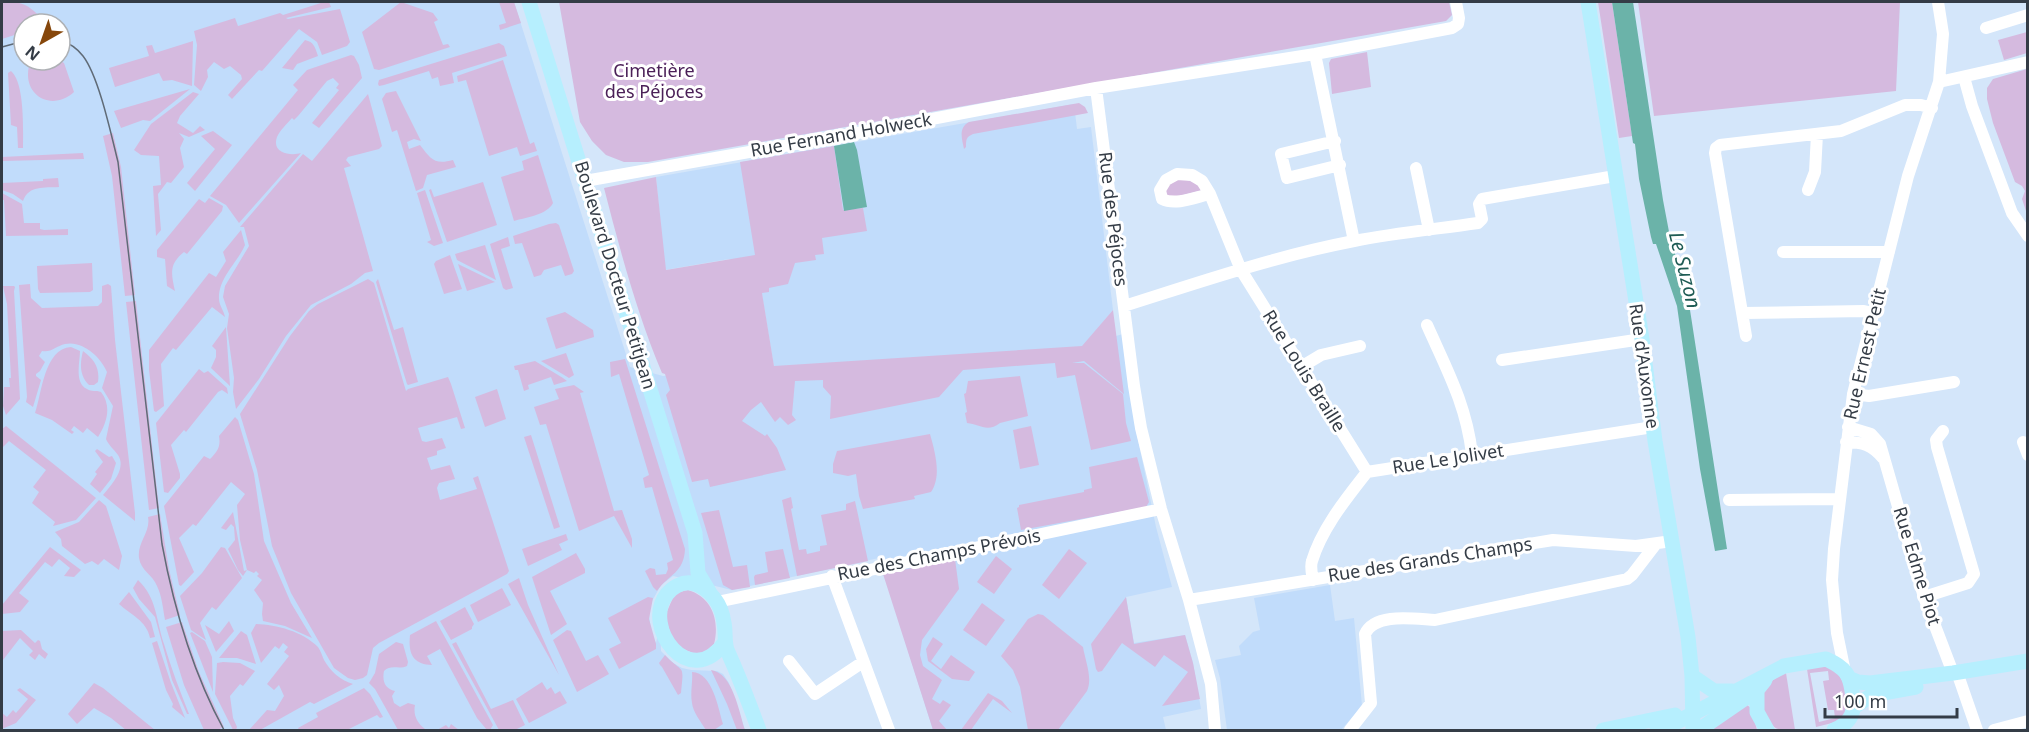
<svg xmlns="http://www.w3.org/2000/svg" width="2029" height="732" font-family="'Noto Sans',sans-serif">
<rect width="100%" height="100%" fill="#d4e6fa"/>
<!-- built -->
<path fill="#c1dcfb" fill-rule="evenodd" d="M2,2H514L630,367L663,376L935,356L774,367L758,271L729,259L665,270L656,177L1074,104L1077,129L1091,127L1113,310L1084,345L1123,334L1135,425L1156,527L1172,587L1126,597L1134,643L1185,635L1193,663L1201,709L1163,717L1166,730H933L879,558L732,590L673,576L661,585L651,603L649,614L651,632L656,643L660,623L661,651L673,663L682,668L691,670L717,671L723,674L729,683L745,730H2ZM24,24H60V60H24Z
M1330,585L1335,621L1354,618L1362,706L1341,730H1227L1220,678L1215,660L1241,655L1239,646L1253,632L1260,630L1254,598Z"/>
<!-- green -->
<path fill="#d5badf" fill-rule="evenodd" d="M2,2C22,1 29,5 43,20V24H24V32L2,39Z
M324,2H329L331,7L286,18L288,19L340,9L350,42L347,46L322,55L317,42L299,29L262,71L259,70L232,99L228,95L242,79L241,75L230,66L224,69L214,62L207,70L208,77L201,91L194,85L197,45L194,31L235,18L238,26L280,13L283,15Z
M401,2L433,13L438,20L434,22L443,45L448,44L450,47L379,70L374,69L362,32Z
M499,2H514L521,23L500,30L499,25L506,23Z
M559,2H1449L1452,15L1446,21L648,162H624L606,155L592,141L580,122Z
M1598,2H1612L1632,136L1619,138Z
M1638,2H1900L1896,91L1654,116Z
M2027,32V53L2004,60L1998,40Z
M305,40C314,42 315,47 318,56L297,64L293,70L282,68Z
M193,41L192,86L172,80L163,81L159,73L115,87L109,68L149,56L146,46L152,45L155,53Z
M499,43L504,46L507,56L452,73L454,83L440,86L438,77L432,79L429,71L384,85L379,86L378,84L379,80Z
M1367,52L1371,87L1332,94L1329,63L1331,59Z
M351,55L354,56L359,65L362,78L319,128L312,123L339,90L336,88L339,84L333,78L327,81L298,116L294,120L292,118C287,124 280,130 277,137C271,154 292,156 301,153L239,223L226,205L210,196L298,90L293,85L307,70Z
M48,60H59L64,63L74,92C52,112 22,96 29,66Z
M503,60L530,144L534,142L537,151L520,156L517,147L489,156L466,80L458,82L457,76Z
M2027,69H2028L2027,214L2022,199L2025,191L2022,186L2015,182L1993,123L1987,99V88L1993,79Z
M11,71C25,83 23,130 23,148H18L17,127L11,125L8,73Z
M190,89L150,121L143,120L121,128L114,111Z
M396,91L421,141L414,139L407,142L409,149L420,145C431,159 434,165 453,160L456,167L427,175L423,188L416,191L397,130L392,132L382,99L386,93Z
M193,92L199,94L180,116L177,123L193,133L200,126L205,130L189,137L179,133L184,139L180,148L184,167L171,183L167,182L158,194L161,230L156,236L153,186L161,185L159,156L141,155L134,150L151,124Z
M368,94L382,146L379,149L348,157L346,160L351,166L344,168L373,271L365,273L351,284L311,305L286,336L259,379L236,409L233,392L234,378L227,328L229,314L223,297L225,286L249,246L244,227H240L303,154L312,161Z
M1079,103L1085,107L1088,113L973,134C966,137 966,140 966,147L964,149C962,139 958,128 969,122Z
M213,131L232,145L195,191L187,183L215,149L201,136Z
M113,133L121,167L135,295L125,296L112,176L103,136Z
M834,146L843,210L863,208L867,231L822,238L824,254L815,255L816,260L795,263L788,284L769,288V292L762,293L774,366L1082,346L1113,310L1124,394L1084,361L1072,363H1084L1123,394L1126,423L1131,441L1091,450L1075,375L1057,378L1055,363L963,370L939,397L830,419L831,396L823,387V380L795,381L792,415L796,420L788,425L780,417L775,422L761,402L751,410L742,421L765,436L767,434L777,448L786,470L710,487L708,479L692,482L666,395L670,390L665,374L662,373C637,314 620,250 604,188L656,177L666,270L755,255L740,162Z
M83,153L84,159L2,161V157Z
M538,155L553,203C547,215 527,217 514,221L501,177L524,170L522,161Z
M58,178L59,187C44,188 29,185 23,201L13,194L2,190V183L43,181V179Z
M1183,179L1194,182L1203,190L1171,198L1165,195L1166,187L1176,180Z
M483,182L497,225L447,242L429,190L431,189L434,197Z
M425,190L443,243L434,246L427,242L431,240L417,193Z
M2,193L22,204L24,223H40V229L44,230L68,229V235L6,236L4,200H2Z
M209,198L223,206L222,211L187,254L184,252C169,264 171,273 175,291L167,286L165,259L157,257V250L199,199L205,203Z
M556,223L559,225L574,271L572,274L565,276L561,265L544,270L541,275L534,277L522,243L515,244L513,236L549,224Z
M241,230L245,245C238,262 218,278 219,299C219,305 224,311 225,317L212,307L176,350L173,348L161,364L164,406L156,412L154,411L149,370V350L209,273L216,277L226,261L223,252Z
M508,237L510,246L501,249L513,288L506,290L503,288L490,244Z
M485,245L496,280L457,260L455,254Z
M450,255L462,289L444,294L434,264L436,261Z
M92,263L93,290L90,292L40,293L38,289L37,266Z
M458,264L495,282L467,291Z
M368,279L374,283L406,391L408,389L448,377L451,384L465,428L461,429L457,417L418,428L422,441L426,442L442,438L446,448L437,451V455L427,458L431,470L450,465L455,479L439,483L437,488L440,500L477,489L473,478L478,476L509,571L507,574L379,643L373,648L367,675L363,678L355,680L348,678L334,668L291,593L272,546L257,470L240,414L290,336L309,311L318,304Z
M378,279L394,330L403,327L418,382L408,385L407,384L376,282Z
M30,284L31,298L42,308L98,306L102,302V286L108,284L111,286L115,340L135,513V521L103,495C111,485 127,469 118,455C114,449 109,446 106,439L113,406L102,388L107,372C101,357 82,340 65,344C56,346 51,353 42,351L39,356L45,362L40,371L36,374V376L41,380L33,407L26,402L27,397L19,285Z
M3,286H14L15,287L14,291L20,399L6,415L3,406L4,387H10L9,378H11L7,304Z
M136,301L159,508L149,510L126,302Z
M565,312L593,330L594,337L556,349L546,318Z
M226,327L230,386L211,368L216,357V350L212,346Z
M71,347L80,351C80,362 74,383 87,389C92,392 96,390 101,392C112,406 107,423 98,437L87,428L83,433L74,426L71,430L74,432L72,434L52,420L35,413C42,393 44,349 71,347Z
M83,351C94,359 100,368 98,382L94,385H89C79,375 80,363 83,351Z
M566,353L574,375L569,378L541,361Z
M625,359L685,549C684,573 669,574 657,591L653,587L645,571L650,568L655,569L656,575L666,574L668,569L667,563L673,560L652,487L645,488L643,478L649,475L619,374L611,377L610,362Z
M535,361L563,378L567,381L554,385L551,377L528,385L529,389L524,391L518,370H515L514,366Z
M199,369L204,373L208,371L227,388L228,394L222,390L218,392L186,432L184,430L171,445L180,474V478L168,493L164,492L156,423Z
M1020,376L1028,416L1000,423C987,433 979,424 967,423L965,413L967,412L964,394L966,393L968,381Z
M574,385L584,392L580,393L614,511L622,510L632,539V548L614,516L579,531L546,424L540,425L534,407L559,399L555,389Z
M497,389L506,419L485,427L475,397Z
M235,417L238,420L254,474L264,541L291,603L312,638L285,626L263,621L262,614L263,603L254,590L262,580L257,576L259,574L256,571L254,573L247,570L240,540L237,505L245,494L231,482L196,526L193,524L179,538L194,572L181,586L179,585L164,506L204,456L210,459C217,452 221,447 219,436Z
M6,426L96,498L76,520L53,526L55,522L32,503L39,492L33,487L46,470L9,441L2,448V429Z
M1031,426L1039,465L1020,469L1013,430Z
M930,434C935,452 942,476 931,492L914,496L915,499L863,509L859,496L856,474L848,476L833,473V464L837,451Z
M531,435L560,527L554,529L524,437Z
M97,449L109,457L112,456L116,463L111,479L100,493L90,484L97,474L95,472L103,462L95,451Z
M1137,457L1149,502L1146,507L1021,530L1017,508L1019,507V505L1084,492V490L1092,488L1089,467Z
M791,497L793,508L791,509L799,550L806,549L807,554L820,551V546L827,545L821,515L846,510V504L855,501L868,561L797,576L782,500Z
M99,500L106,506L122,556L119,570L104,559L98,565L92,561L85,564L62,546L61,539L55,532L79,522Z
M719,510L733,567L747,565L750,587L732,590L723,585L701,513Z
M233,512L244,571L247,570L243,576L238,570L228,549L235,540L234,527L231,524L226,530L221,528Z
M160,514L169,569L180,615L165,620C163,609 162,596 157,586C153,575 141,571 139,558C137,542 151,532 148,517Z
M566,534L568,540L559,544L562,550L528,566L522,549Z
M50,547L81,570L74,577L64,576L70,568L59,559L52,567L45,562L19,593L29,601L20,612L2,614V605Z
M221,547L225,548L242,578L216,610L212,607L200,623L206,640L191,630L180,596L202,573Z
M783,549L790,578L755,585L754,577L755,575L768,572L765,552Z
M1069,549L1087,563L1059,599L1042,585Z
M576,553L585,569V573L550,591L567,624L551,635L532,577Z
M996,556L1012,569L994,594L977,582Z
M955,559L959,589L922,640L920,655L923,666L942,680L932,699L940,704L943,700L951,705L939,721L947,730H933L883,574Z
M519,578L528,605L559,675L508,584Z
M138,580C157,598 156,620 164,644C171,668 180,691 189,714H187L172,680L155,617L139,599L133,588Z
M502,588L511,605L478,622L470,605Z
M688,590C712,597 720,621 714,644L700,656L674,645L665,616L675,593Z
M129,592L151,622L155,637L150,638C147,621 130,614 119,604Z
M648,597L653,598L649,619L656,644V649L619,669L609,649L621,643L608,618Z
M1126,597L1134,644L1185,635L1193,663L1200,699L1162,706L1188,672L1164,655L1155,667L1122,643L1102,671L1098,672L1096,669L1091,644Z
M982,603L1005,620L986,646L963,630Z
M465,607L474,624L472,627V629L451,640L440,621Z
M1038,614L1043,615L1083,647C1085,660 1093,678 1087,691L1058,730H1028L1020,687L1013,670L1001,656L1028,619Z
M229,621L234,631L216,652L205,625L219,634Z
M436,621L493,725L490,730H487L477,718L440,649L427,656L432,665C413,664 408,654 410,635Z
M182,622L199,672L224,727L217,730H204L184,685L166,627Z
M256,624C277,625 302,631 318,647C321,651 322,656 324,660C331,672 340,680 353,684L314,704L310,702L260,730H249L267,710L275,711L284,696L279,685L274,690L267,684L289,656L284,652L288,647L283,643L279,649L275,646L261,663L251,633Z
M21,630L35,643L38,640L40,641L42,649L48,654L45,659L39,654L35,660L29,655L33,651L20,638L3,660L2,659V631Z
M567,630L571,631L586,661L598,655L609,674L577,692L553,640Z
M241,631L247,635L256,664L237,658H219Z
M192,632L205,641L212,657L213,692L190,633Z
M933,637L943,644L931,661L941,669L951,655L975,672L969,681L952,679L928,661L926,649Z
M157,641L171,683L185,718L172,707L173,704L166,690L152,643Z
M396,642L403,644L408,662L407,666C399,670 391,664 384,671C382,681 385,689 395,691L392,696L394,703L400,707L408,703L415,705C413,715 417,723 425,729L437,730L446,725L449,728L451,724L459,730H398L375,689L369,683L375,673L379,654Z
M456,642L491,709L513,700L525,725L515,730H499L452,644Z
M665,655C684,675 684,662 681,693L678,695L662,667L660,665L659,663Z
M223,662L240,663L255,671L243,686L240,684L230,696L233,718L237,727L236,730H233L215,694L217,663Z
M1825,666L1837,670L1845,687L1848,711L1840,721L1816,727L1807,669ZM1828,671L1829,680L1823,681L1828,710H1834L1835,718L1819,722L1810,673Z
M711,670C733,673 739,712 745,730H737L727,704Z
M692,672C713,673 718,708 723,724L714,730H706C701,722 693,712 692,703C690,693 693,682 692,672Z
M1786,673L1795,730C1791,730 1785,731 1781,730C1764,726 1758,699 1767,686C1772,680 1779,676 1786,673Z
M542,682L547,690L551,687L555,694L560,691L567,703L529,723L516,699Z
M94,683L103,688L155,730H126L111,718L94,708L77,724L68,714Z
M20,688L36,700L16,723L2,729V713L7,717L13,710L16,713L28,699L17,690Z
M364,688L370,694L383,717L380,718L377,715L347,730H299L298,728L318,717L316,713Z
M988,693L1002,701L1012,713L993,699L971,730H961Z
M1747,705L1751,708L1757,730H1710Z"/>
<!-- water -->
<path fill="#6bb3a9" d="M1612,2H1633L1663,200L1670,237L1688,297L1727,549L1715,551L1700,469L1677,306L1656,244H1653L1651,237L1639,179L1635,144L1633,143Z
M854,142L857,150L867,207L844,211L834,146Z"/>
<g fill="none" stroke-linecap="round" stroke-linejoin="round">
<!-- minor -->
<path stroke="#fff" stroke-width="12" d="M1986,28L2028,15
M1315,54L1354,241
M1964,77L1972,106L2012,213L2028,236
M1939,82L2028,62
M1096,88L1134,386L1141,428L1161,509L1189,600L1211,684L1215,730
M1335,141L1281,154L1287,178L1340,165
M1416,168L1429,230
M585,181L863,132L1096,88L1315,54L1452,28L1458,24L1459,18L1456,2
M1808,190L1815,172L1817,134
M1210,194C1196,197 1176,206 1162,199L1160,190L1166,180L1177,174L1192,175L1202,181L1210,194L1241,270L1367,472
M1783,252H1889
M1124,306C1200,282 1276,256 1354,241C1395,233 1437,229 1478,223L1482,219L1479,204L1482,199L1615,176
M1743,313L1864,311L1873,313
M1427,325C1447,370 1466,404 1472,454
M1746,336L1715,153L1716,148L1720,145L1841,131L1905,105H1921L1932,108
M1502,360L1642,339
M1301,367L1321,355L1360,346
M1853,394L1869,396L1954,382
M1848,427L1871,434L1880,444L1924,597L1953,673
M1846,442C1863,442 1872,445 1883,458
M2023,442L2028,455
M1729,500L1840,499
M832,576L889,730
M1313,580C1312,574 1310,567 1312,561C1322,528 1346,499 1367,472L1653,427
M1924,597L1968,583L1974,574L1937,447L1936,440L1943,431
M1189,600L1553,540L1636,546L1672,541
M717,602L1161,509
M789,661L815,694L863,662
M1845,672L1837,633L1832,580L1834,549L1853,394L1908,176L1939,82L1943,34L1938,2
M1959,678L1977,730
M1350,730L1371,703L1365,634C1375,612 1415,619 1435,620L1627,579L1632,575L1655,545
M1994,730L2028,721"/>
<!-- major -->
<path stroke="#b6effe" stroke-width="15" d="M529,2L695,533L698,573L710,593
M1588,2L1642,339L1655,441L1688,637L1692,676L1693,730
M725,642C690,692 641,627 667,594C673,587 682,582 691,583C710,587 722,605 724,623C726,632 724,641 727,650C739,676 749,703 759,730
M1692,676L1714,691H1732
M1849,678L1858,682L1870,683L1953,673L2028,661
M1757,690V712L1767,730
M1854,707L1872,695L1916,687
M1603,730L1675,715
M1657,730L1677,722L1784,666L1826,659C1834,663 1841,666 1846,673C1850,678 1851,685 1852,691C1856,710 1853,722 1834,730
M1699,730L1757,690L1765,680"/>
<!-- tram -->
<path stroke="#606b77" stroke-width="1.5" d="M60,40C69,43 77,48 83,56C99,77 111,134 118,162L162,544C174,609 192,671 224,730
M2,47L24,41"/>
</g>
<g text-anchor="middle" stroke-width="6" stroke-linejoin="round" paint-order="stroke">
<!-- park labels -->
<g font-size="18" fill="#4b2058" stroke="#fff">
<text x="654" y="77">Cimetière<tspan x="654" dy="21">des Péjoces</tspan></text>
</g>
<!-- street labels -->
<g font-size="18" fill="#343c46" stroke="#fff">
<text transform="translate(841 135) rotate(-10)" y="6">Rue Fernand Holweck</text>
<text transform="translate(1113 219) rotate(83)" y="6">Rue des Péjoces</text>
<text transform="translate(615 275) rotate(73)" y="6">Boulevard Docteur Petitjean</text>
<text transform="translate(1865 354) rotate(-77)" y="6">Rue Ernest Petit</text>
<text transform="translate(1644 366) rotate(82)" y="6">Rue d'Auxonne</text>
<text transform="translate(1304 371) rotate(58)" y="6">Rue Louis Braille</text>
<text transform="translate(1448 459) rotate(-9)" y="6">Rue Le Jolivet</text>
<text transform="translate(939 555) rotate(-11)" y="6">Rue des Champs Prévois</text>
<text transform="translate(1430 560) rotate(-9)" y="6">Rue des Grands Champs</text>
<text transform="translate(1917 566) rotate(73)" y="6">Rue Edme Piot</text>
</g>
<!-- water labels -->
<g font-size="20" font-style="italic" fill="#1e5b54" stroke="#fff">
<text transform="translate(1685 270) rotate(76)" y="7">Le Suzon</text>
</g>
</g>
<!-- border -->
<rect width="2029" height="732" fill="none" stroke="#343c46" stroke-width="6"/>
<!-- north arrow -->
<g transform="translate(42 42) rotate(220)"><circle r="28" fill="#ffffff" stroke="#aeb1b5" stroke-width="1.5"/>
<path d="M0-4.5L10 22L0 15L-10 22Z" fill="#86470b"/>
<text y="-9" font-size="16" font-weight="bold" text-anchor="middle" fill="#343c46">N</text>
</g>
<!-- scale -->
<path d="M1825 708v9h132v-9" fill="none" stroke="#343c46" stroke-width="3"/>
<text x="1834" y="708" font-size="18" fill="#343c46" stroke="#ffffff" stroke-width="4.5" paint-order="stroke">100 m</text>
</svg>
